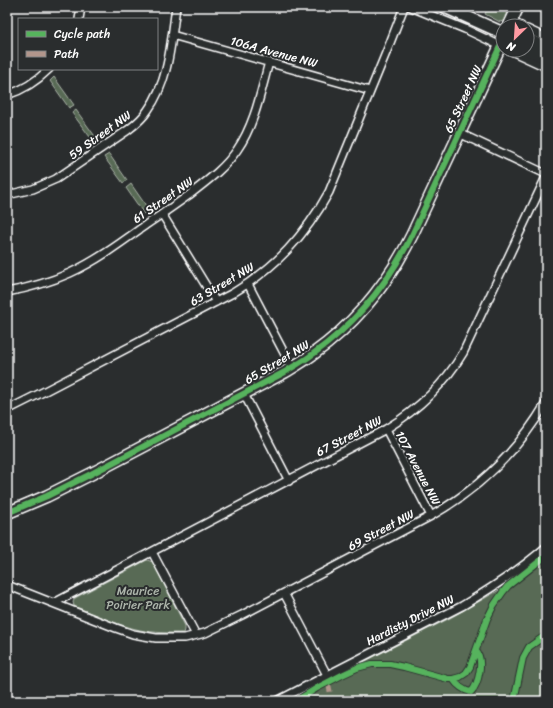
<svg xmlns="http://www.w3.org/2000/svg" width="553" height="708" font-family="Sriracha,sans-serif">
<rect width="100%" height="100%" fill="#2a2d2e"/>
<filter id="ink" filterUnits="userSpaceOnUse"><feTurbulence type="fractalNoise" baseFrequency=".025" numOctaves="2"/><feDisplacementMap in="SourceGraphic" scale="8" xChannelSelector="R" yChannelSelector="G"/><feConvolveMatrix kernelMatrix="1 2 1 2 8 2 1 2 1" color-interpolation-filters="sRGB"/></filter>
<g filter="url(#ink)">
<!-- green -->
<path fill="#586a54" stroke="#acb4aa" d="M488,7H509L503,21L500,22L485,14Z
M54,77L74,105L69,108L50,81Z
M76,110L97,139L93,141L72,113Z
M109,154L127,180L123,183L104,157Z
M131,184L149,210L144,214L126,188Z
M546,555V701H287L450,618L501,589L522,575Z
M147,560L153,562L185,626V630L184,633C170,633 154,633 140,630C117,625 96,615 74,606L73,602L75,598Z"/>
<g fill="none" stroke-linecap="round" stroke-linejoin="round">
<defs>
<path id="street" d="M411,7L465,29L503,47
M79,19L81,7
M512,22L521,26
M527,29L546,38
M172,35L370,91
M509,50L546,67
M7,95C23,90 37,81 49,69
M459,133L546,174
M7,195L33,189L56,179L128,130C136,124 143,118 148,110C169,81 171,42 176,7
M162,214L216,302
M248,284L292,368
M7,292C29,288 50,282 70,273C98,260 122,242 147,224C161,215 175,205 189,195C207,181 224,169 237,150C255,124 261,91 269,62
M244,394L289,481
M7,410L45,391L233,293C275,268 305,236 329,192L388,48L404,7
M386,429L431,516
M152,552L196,635
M7,585L116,628L133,634L156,638H185L205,633L242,615L431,516C478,489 518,451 546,403
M284,593L327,675
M54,603L386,429C417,410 444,385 463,353L546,177
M277,701L462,606C492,588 520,570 546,547"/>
<path id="secondary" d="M445,7L503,33
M509,26L518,7
M527,39L546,48
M527,49L546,58
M7,513L47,496L91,474L285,372C294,366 304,361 313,354C355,324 389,282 412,235L503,40"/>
</defs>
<!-- street casing -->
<use href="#street" stroke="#fff" stroke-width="10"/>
<!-- secondary casing -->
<use href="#secondary" stroke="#fff" stroke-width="14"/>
<!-- street -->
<use href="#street" stroke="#2a2d2e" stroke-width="7"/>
<!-- secondary -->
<use href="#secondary" stroke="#2a2d2e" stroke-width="11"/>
<!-- quiet -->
<path stroke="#b2968c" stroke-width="5" stroke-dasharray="10 5" stroke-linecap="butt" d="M328,682L332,701"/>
<defs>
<path id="cycleway" d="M7,513L47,496L91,474L285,372C294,366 304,361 313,354C355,324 389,282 412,235L503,40
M453,679C457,685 464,691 471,692C479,684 484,659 476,651
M296,701L317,688L342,675L357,668L372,664H390L404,667L448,679H453L460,677L466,673L470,667L487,619L494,605L503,592L508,586L546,556
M515,701V696L523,658L529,647L546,635"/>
</defs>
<!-- cycleway casing -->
<use href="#cycleway" stroke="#2a2d2e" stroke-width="8"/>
<!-- cycleway -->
<use href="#cycleway" stroke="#56b35d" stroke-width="6"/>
</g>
</g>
<g text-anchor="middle" stroke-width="4" stroke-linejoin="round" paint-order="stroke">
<!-- street labels -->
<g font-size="12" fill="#fff" stroke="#2a2d2e">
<text transform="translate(274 52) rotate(15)" y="4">106A Avenue NW</text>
<text transform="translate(463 99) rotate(-65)" y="4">65 Street NW</text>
<text transform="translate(100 135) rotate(-36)" y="4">59 Street NW</text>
<text transform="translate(163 200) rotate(-35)" y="4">61 Street NW</text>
<text transform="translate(222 284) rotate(-31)" y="4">63 Street NW</text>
<text transform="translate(277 362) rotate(-31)" y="4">65 Street NW</text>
<text transform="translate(349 436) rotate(-28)" y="4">67 Street NW</text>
<text transform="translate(418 468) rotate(62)" y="4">107 Avenue NW</text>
<text transform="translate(381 530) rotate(-28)" y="4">69 Street NW</text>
<text transform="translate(410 620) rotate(-27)" y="4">Hardisty Drive NW</text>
</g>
<!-- park labels -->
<g font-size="12" fill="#acb4aa" stroke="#2a2d2e">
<text x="138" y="595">Maurice<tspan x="138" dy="14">Poirier Park</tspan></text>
</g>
</g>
<!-- margin -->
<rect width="553" height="708" fill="none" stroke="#2a2d2e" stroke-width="24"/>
<rect x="12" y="12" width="529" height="684" fill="none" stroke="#fff" stroke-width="1.5" filter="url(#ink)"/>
<!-- legend -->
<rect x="18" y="18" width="140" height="52" fill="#2a2d2e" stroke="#7f8182"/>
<rect x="26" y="31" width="20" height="6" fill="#56b35d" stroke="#7f8182"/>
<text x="54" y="38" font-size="12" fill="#ffffff">Cycle path</text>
<rect x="26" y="51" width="20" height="6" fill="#b2968c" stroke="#7f8182"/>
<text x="54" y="58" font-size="12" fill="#ffffff">Path</text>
<!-- north arrow -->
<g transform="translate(515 38) rotate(205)"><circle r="19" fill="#2a2d2e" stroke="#7f8182"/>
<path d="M0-3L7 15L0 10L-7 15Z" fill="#ff9aa2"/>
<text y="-6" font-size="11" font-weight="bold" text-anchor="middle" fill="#ffffff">N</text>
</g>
</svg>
